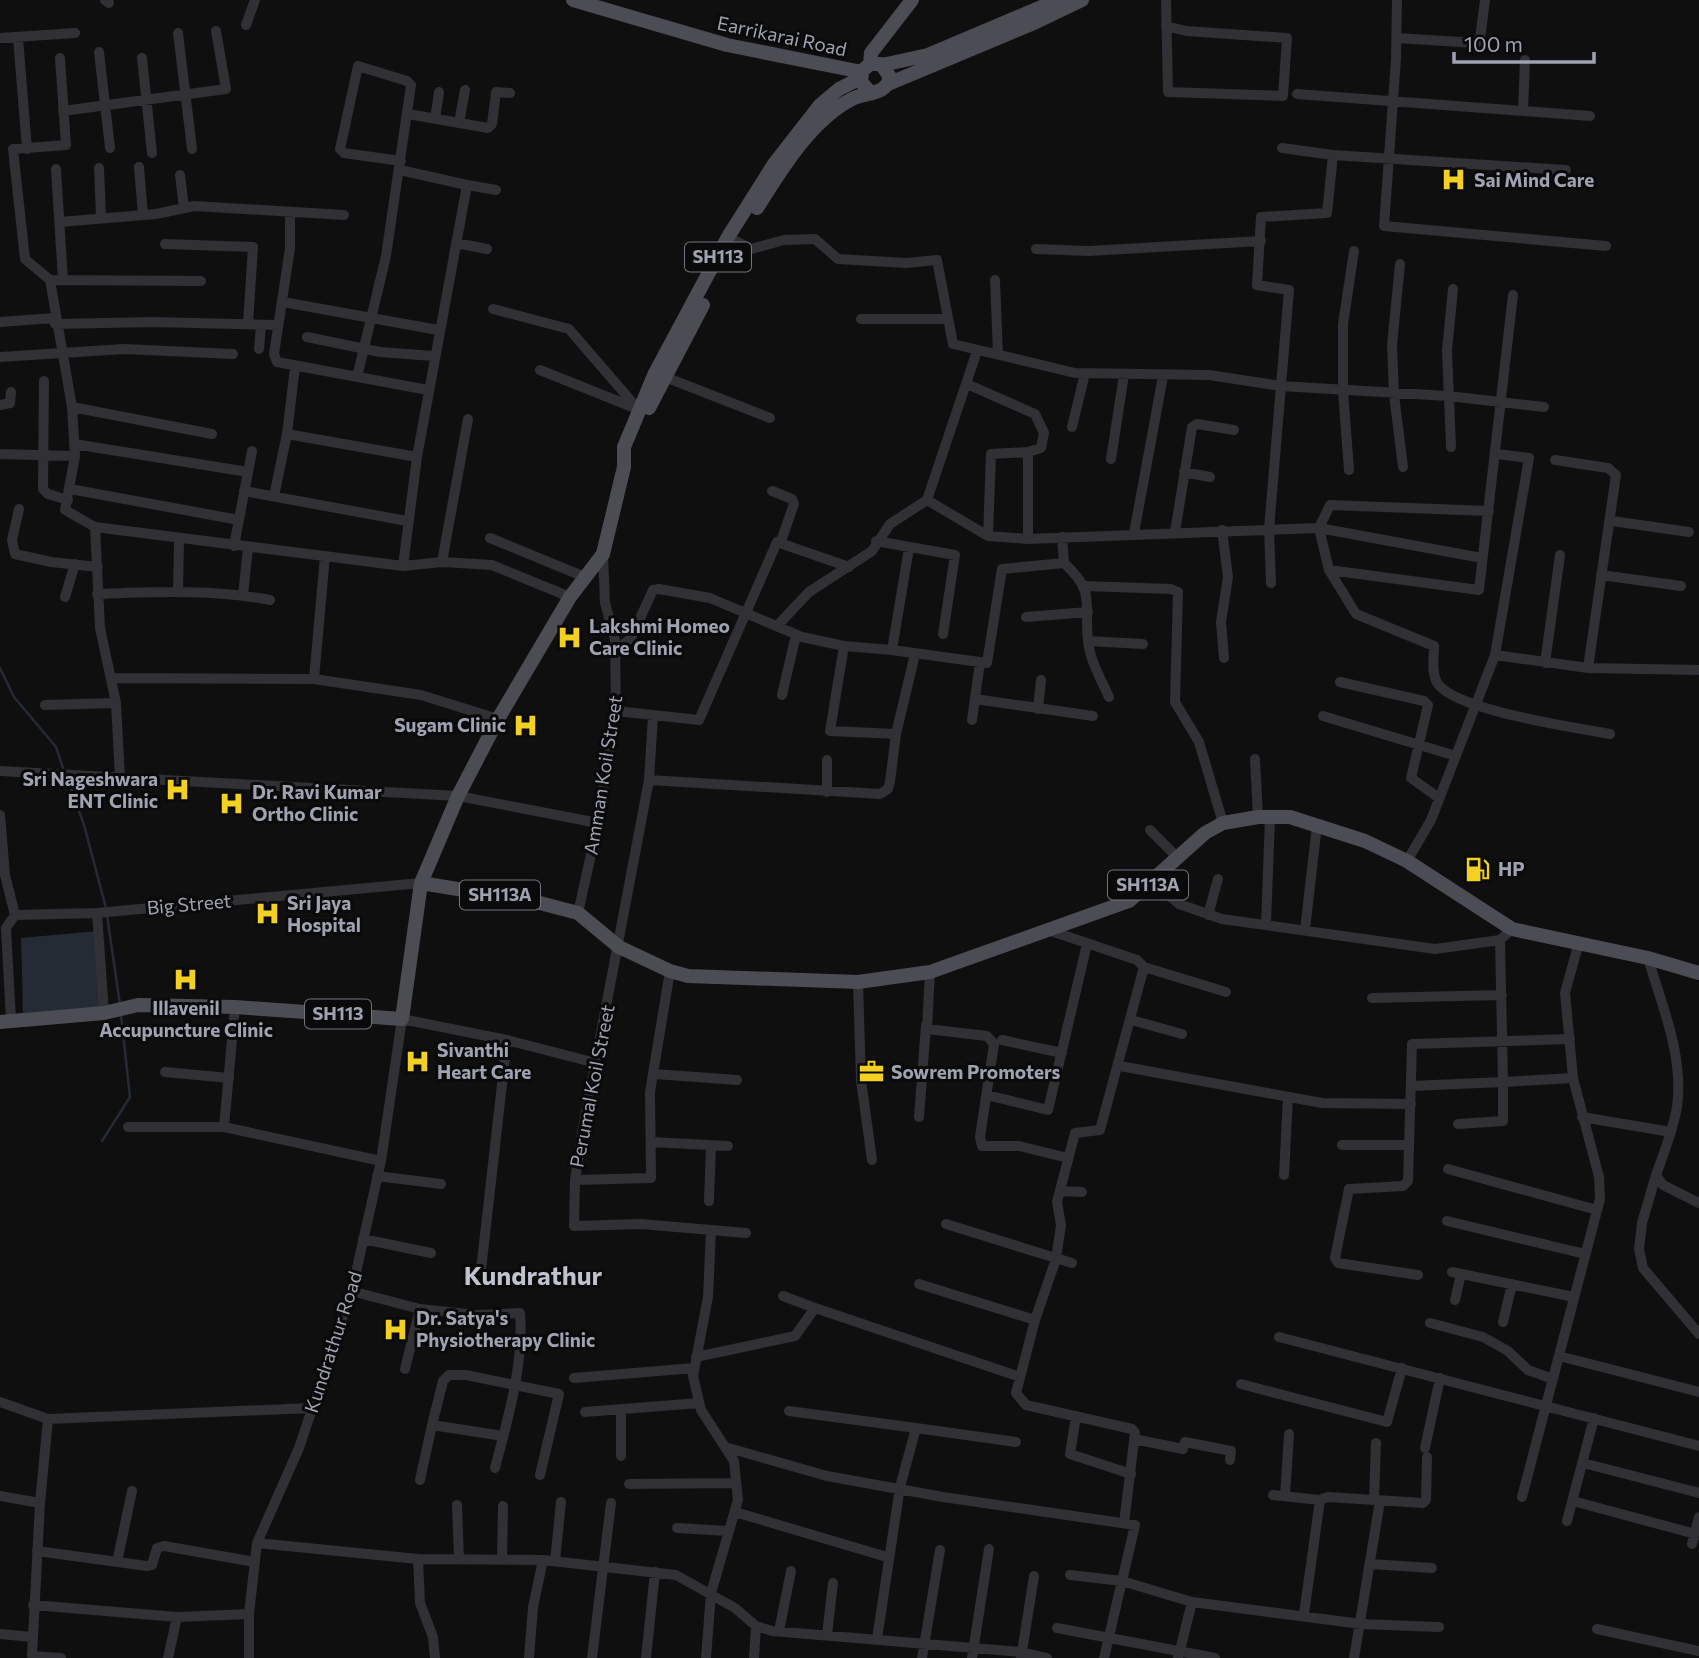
<svg xmlns="http://www.w3.org/2000/svg" width="1699" height="1658" font-family="Commissioner,sans-serif">
<rect width="100%" height="100%" fill="#0f0f10"/>
<!-- water -->
<path fill="#252b34" d="M98,931L101,1007L23,1013L21,938Z"/>
<g fill="none" stroke-linecap="round" stroke-linejoin="round">
<!-- stream -->
<path stroke="#252b34" stroke-width="2.5" d="M0,668L14,697L56,747L64,771
M67,777L84,825L106,908
M107,915L120,1005
M102,1141L130,1097L121,1015"/>
<!-- minor -->
<path stroke="#303035" stroke-width="10" d="M105,0L109,3
M1166,0L1168,92L1283,96L1287,38L1186,31L1166,26
M1397,0L1396,59L1384,226L1606,246
M246,25L255,0
M178,33L192,149
M0,38L75,33
M18,38L27,149
M1397,38L1476,43L1480,39L1485,0
M99,52L110,148
M60,58L66,145L13,149L25,259L50,280L201,281
M142,58L152,153
M1297,94L1590,116
M63,111L226,89L216,31
M1523,111L1525,60
M408,114L488,128L492,124L496,92L510,93
M435,119L439,92
M459,123L465,90
M1282,148L1333,155
M139,167L143,215
M99,168L101,217
M56,169L63,280
M400,170L467,185L417,457L403,566
M180,175L184,208
M467,185L496,190
M290,213V248L274,354L277,362L428,390
M60,222L156,214L194,206L344,215
M728,237L751,249L784,240L815,239L838,259L906,263L937,260L953,344L1075,373L1209,375L1281,386L1448,396L1544,407
M456,243L487,249
M165,244L253,247L248,324
M1036,249L1089,251L1261,241
M1400,264L1392,345L1394,395L1403,467
M50,280L72,407L212,434
M995,280L998,354
M283,302L438,330
M493,309L569,329L638,409
M861,319H947
M0,322L54,318
M55,324L154,322L278,325
M307,337L380,352L433,356
M259,349L261,325
M0,357L124,349L233,354
M540,370L635,408
M357,377L386,256L411,85L407,81L358,66L340,149L344,153L401,161
M665,377L770,418
M44,381L43,489L48,494L68,500
M967,384L1035,414L1044,433L1041,448L1028,452L991,454L988,536
M0,405L10,403L11,392
M72,407L75,456L65,510L95,527L403,566L442,562L492,565L570,597
M1072,427L1085,373
M287,434L417,457
M74,444L248,472
M1451,447L1447,350L1453,289
M1028,452V539
M0,454L75,456
M1111,459L1124,375
M1555,460L1608,468L1616,475L1588,668
M1349,470L1343,391V324L1354,251
M1184,472L1210,477
M70,489L239,520
M244,491L407,521
M772,491L792,499L794,504L781,541
M274,496L287,434L295,367
M927,500L988,536L1028,539L1319,528L1482,558
M19,509L12,540L15,554L51,562L98,567
M1489,511L1330,505L1319,528L1329,570L1356,614L1434,646C1434,658 1431,674 1438,684C1458,711 1574,727 1610,734
M1612,521L1689,532
M95,527L100,628L116,703L120,778
M1222,530L1228,577L1221,622L1224,658
M1175,532L1192,427L1197,424L1234,430
M1134,533L1163,376
M1062,537L1064,563C1096,592 1084,603 1088,641C1090,661 1101,679 1109,697
M490,538L585,577
M876,541L955,555L943,634
M234,546L252,451
M442,562L468,419
M1329,570L1479,590L1513,295
M1601,575L1681,586
M1271,583L1269,529L1289,290L1257,285L1261,217L1327,213L1333,155L1566,170
M1085,586L1171,589L1178,592L1175,702L1199,742L1223,823
M178,591L179,540
M97,594C155,592 213,589 270,600
M243,595L248,548
M65,597L75,564
M1026,617L1088,612
M777,626L809,592L872,551L890,524L927,500L977,351
M1088,641L1143,644
M844,646L830,731L896,734
M892,650L909,548
M616,651L631,638L653,590L659,589L710,598L802,637L844,646L892,650L987,663L1002,569L1064,563
M1495,655L1588,668L1699,670
M1545,663L1560,555
M112,678L314,679L421,695L498,719
M314,679L325,556
M1340,682L1424,701L1428,705L1411,778L1439,798
M782,695L796,635
M975,699L1093,716
M45,705L116,703
M1038,709L1041,680
M616,711L699,720L777,542L849,567
M653,716L649,780L582,1133L575,1180L574,1226L641,1224L746,1233
M1323,716L1456,756
M972,720L980,662
M1255,759L1258,817
M0,771L458,796L598,823
M649,780L880,794L888,789L890,782L896,734L915,654
M827,792V760
M0,815L5,875L15,915L6,928L11,1020
M1150,830L1178,858
M1407,861L1431,820L1495,655L1529,458L1497,454
M1153,881L1179,904L1222,919L1435,949L1500,940L1512,929
M97,913L104,1013
M578,913L598,823L616,711L615,640L605,603L603,554
M15,915L97,913L421,883
M1208,915L1218,879
M1266,924L1270,818
M1048,930L1137,960L1144,967L1100,1130L1075,1133L1057,1202L1061,1225L1056,1259L1035,1320L1016,1393L1026,1405L1132,1429L1135,1433L1124,1523
M1305,930L1317,825
M1500,940L1503,1082L1573,1078
M1648,958C1662,1006 1684,1056 1677,1107C1673,1130 1664,1153 1656,1175L1663,1185L1699,1203
M1144,967L1226,992
M930,972L927,1029L987,1036L994,1044L980,1137L982,1146H1019L1068,1158
M858,982L861,1080L872,1160
M1372,998L1502,995
M1131,1020L1182,1034
M1002,1040L1062,1053
M1120,1066L1322,1103L1411,1104
M165,1072L229,1078
M655,1074L737,1080
M1411,1086L1503,1082V1121L1458,1124
M987,1095L1048,1110L1087,944
M919,1117L926,1025
M1582,1117L1671,1132
M128,1127H224L381,1161
M224,1127L235,1007
M651,1142L728,1146
M1342,1145H1409
M1448,1169L1597,1210
M1284,1175L1288,1097
M1656,1175L1642,1223L1639,1249L1643,1268L1699,1334
M377,1176L441,1184
M575,1180L651,1178L650,1092L670,971
M1060,1191L1082,1192
M709,1201L711,1146
M1447,1221L1585,1254
M946,1224L1072,1263
M363,1239L431,1253
M481,1270L507,1040
M1452,1272L1574,1297
M1418,1275L1338,1263L1335,1258L1349,1189L1403,1186L1408,1181L1412,1044L1570,1039
M919,1284L1035,1320
M351,1291L420,1309L476,1315L520,1313C524,1365 508,1418 495,1468
M783,1296L815,1308
M1455,1300L1461,1274
M1503,1322L1512,1284
M1430,1323L1483,1337L1508,1351L1528,1370L1553,1379
M1279,1337L1699,1446
M1559,1356L1699,1392
M696,1357L795,1336L815,1308L1020,1377
M405,1369L420,1309
M574,1378L694,1368
M1241,1384L1387,1422L1402,1368
M0,1402L48,1419L311,1408
M789,1411L916,1428L900,1487L877,1639
M585,1412L699,1403
M1076,1416L1070,1454L1131,1474
M48,1419L40,1503L32,1656L61,1658
M916,1428L1016,1442
M503,1436L432,1425L443,1381L449,1375H466L559,1394L540,1475
M1134,1439L1183,1449L1185,1442L1231,1451L1230,1460
M725,1447L827,1476L943,1497L1135,1525L1104,1658
M1425,1448L1440,1378
M621,1456V1410
M1583,1463L1699,1493
M420,1480L432,1425
M629,1484L736,1483
M1273,1495L1320,1500
M0,1496L40,1503
M1285,1496L1289,1434
M1522,1497L1600,1199L1599,1177L1573,1078L1565,993L1579,942
M1374,1500L1376,1443
M1573,1501L1699,1535
M457,1505L459,1559
M735,1512L887,1557
M1567,1521L1594,1418
M677,1528L729,1531
M257,1543L418,1559L543,1560L676,1575L735,1608L756,1626L772,1631L1021,1652L1047,1658
M1692,1544L1699,1517
M37,1551L147,1566L152,1565L157,1548L164,1546L255,1562
M418,1559L420,1603L433,1637L435,1658
M502,1560L503,1506
M555,1561L561,1502
M117,1562L132,1491
M1370,1564L1432,1568
M1070,1575L1122,1581L1192,1602L1361,1624L1439,1627
M33,1605L177,1617L249,1614
M1304,1614L1320,1500L1328,1497L1423,1503L1426,1500L1427,1457
M1057,1628L1215,1658
M1597,1629L1699,1651
M779,1631L791,1571
M0,1634L32,1637
M827,1635L833,1583
M168,1658L177,1617
M249,1658V1614L257,1543L299,1448L353,1286L381,1161L402,1019L507,1040L596,1063
M529,1658L533,1607L543,1560
M592,1658L611,1503
M646,1658L655,1572
M706,1658L711,1593L738,1500L734,1461L701,1410L693,1376L708,1297L711,1230
M754,1658L756,1626
M922,1658L940,1550
M972,1658L989,1549
M1021,1658L1034,1576
M1178,1658L1192,1602
M1354,1658L1380,1501"/>
<!-- major -->
<path stroke="#4c4c54" stroke-width="14" d="M573,0L727,45L862,72
M870,64L871,53L912,0
M882,65L928,55L1058,0
M888,84L1034,23L1082,0
M757,208C781,170 811,120 852,99C866,92 887,95 890,77L881,64H870L862,71L861,82L869,91
M649,408L703,305
M421,883L536,902L578,913L619,947L670,971L688,976L858,982L930,972L1129,901L1205,833L1223,823L1258,817H1290L1365,841L1407,861L1512,929L1648,958L1699,973
M0,1022L104,1013L138,1005L235,1007L402,1019L421,883L458,796L498,719L570,597L603,554L624,467V447L655,373L728,237L774,164L820,105L839,89L861,78"/>
</g>
<!-- icons -->
<defs>
<symbol id="hospital-bare" viewBox="-9 -9 18 18"><path d="M-5-5h3v3.5h4V-5h3V5h-3V1.5h-4V5h-3Z" fill="#f4d023" stroke="#0a0a0b" stroke-width="2.5" paint-order="stroke"/></symbol>
<symbol id="fuel-bare" viewBox="-9 -9 18 18"><path d="M-5.5-6h7V0h2V4h1.3V-2.5L3-4.5l.8-.8L6-3V5H2.5V1h-1V6h-7ZM-4.2-4.7v3.2H.2V-4.7Z" fill="#f4d023" stroke="#0a0a0b" stroke-width="2.5" paint-order="stroke"/></symbol>
<symbol id="office-bare" viewBox="-9 -9 18 18"><path d="M-6-3h4V-5.5h4V-3h4V5H-6ZM-1-4.5V-3h2v-1.5ZM-6 0V1H6V0Z" fill="#f4d023" stroke="#0a0a0b" stroke-width="2.5" paint-order="stroke"/></symbol>
</defs>
<g fill-rule="evenodd">
<use href="#hospital-bare" x="1436" y="162" width="35" height="35"/>
<use href="#hospital-bare" x="552" y="620" width="35" height="35"/>
<use href="#hospital-bare" x="508" y="708" width="35" height="35"/>
<use href="#hospital-bare" x="160" y="772" width="35" height="35"/>
<use href="#hospital-bare" x="214" y="786" width="35" height="35"/>
<use href="#fuel-bare" x="1460" y="852" width="35" height="35"/>
<use href="#hospital-bare" x="250" y="896" width="35" height="35"/>
<use href="#hospital-bare" x="168" y="962" width="35" height="35"/>
<use href="#hospital-bare" x="400" y="1044" width="35" height="35"/>
<use href="#office-bare" x="854" y="1054" width="35" height="35"/>
<use href="#hospital-bare" x="378" y="1312" width="35" height="35"/>
</g>
<g text-anchor="middle" stroke-width="6" stroke-linejoin="round" paint-order="stroke">
<!-- shield labels -->
<g fill="#0a0a0b" stroke="#72747f" stroke-width="2">
<rect x="685" y="242.5" width="66" height="29" rx="5"/>
<rect x="1108" y="870.5" width="80" height="29" rx="5"/>
<rect x="460" y="880.5" width="80" height="29" rx="5"/>
<rect x="305" y="999.5" width="66" height="29" rx="5"/>
</g>
<g font-size="18" font-weight="bold" fill="#9fa2b1">
<text x="718" y="263">SH113</text>
<text x="1148" y="891">SH113A</text>
<text x="500" y="901">SH113A</text>
<text x="338" y="1020">SH113</text>
</g>
<!-- street labels -->
<g font-size="19" fill="#9fa2b1" stroke="#0a0a0b">
<text transform="translate(782 36) rotate(12)" y="7">Earrikarai Road</text>
<text transform="translate(603 775) rotate(-81)" y="7">Amman Koil Street</text>
<text transform="translate(189 904) rotate(-5)" y="7">Big Street</text>
<text transform="translate(592 1086) rotate(-79)" y="7">Perumal Koil Street</text>
<text transform="translate(333 1342) rotate(-72)" y="7">Kundrathur Road</text>
</g>
<!-- poi labels -->
<g font-size="19" font-weight="bold" fill="#9fa2b1" stroke="#0a0a0b" text-anchor="start">
<text x="1474" y="187">Sai Mind Care</text>
<text x="589" y="633">Lakshmi Homeo<tspan x="589" dy="22">Care Clinic</tspan></text>
<text x="506" y="732" text-anchor="end">Sugam Clinic</text>
<text x="158" y="786" text-anchor="end">Sri Nageshwara<tspan x="158" dy="22">ENT Clinic</tspan></text>
<text x="252" y="799">Dr. Ravi Kumar<tspan x="252" dy="22">Ortho Clinic</tspan></text>
<text x="1498" y="876">HP</text>
<text x="287" y="910">Sri Jaya<tspan x="287" dy="22">Hospital</tspan></text>
<text x="186" y="1015" text-anchor="middle">Illavenil<tspan x="186" dy="22">Accupuncture Clinic</tspan></text>
<text x="437" y="1057">Sivanthi<tspan x="437" dy="22">Heart Care</tspan></text>
<text x="891" y="1079">Sowrem Promoters</text>
<text x="416" y="1325">Dr. Satya's<tspan x="416" dy="22">Physiotherapy Clinic</tspan></text>
</g>
<!-- district labels -->
<g font-size="26" font-weight="bold" fill="#c0c2ce" stroke="#0a0a0b">
<text x="533" y="1285">Kundrathur</text>
</g>
</g>
<!-- scale -->
<path d="M1454 52v10h140v-10" fill="none" stroke="#9fa2b1" stroke-width="3.5"/>
<text x="1464" y="52" font-size="21" fill="#9fa2b1" stroke="#0a0a0b" stroke-width="5" paint-order="stroke">100 m</text>
</svg>
